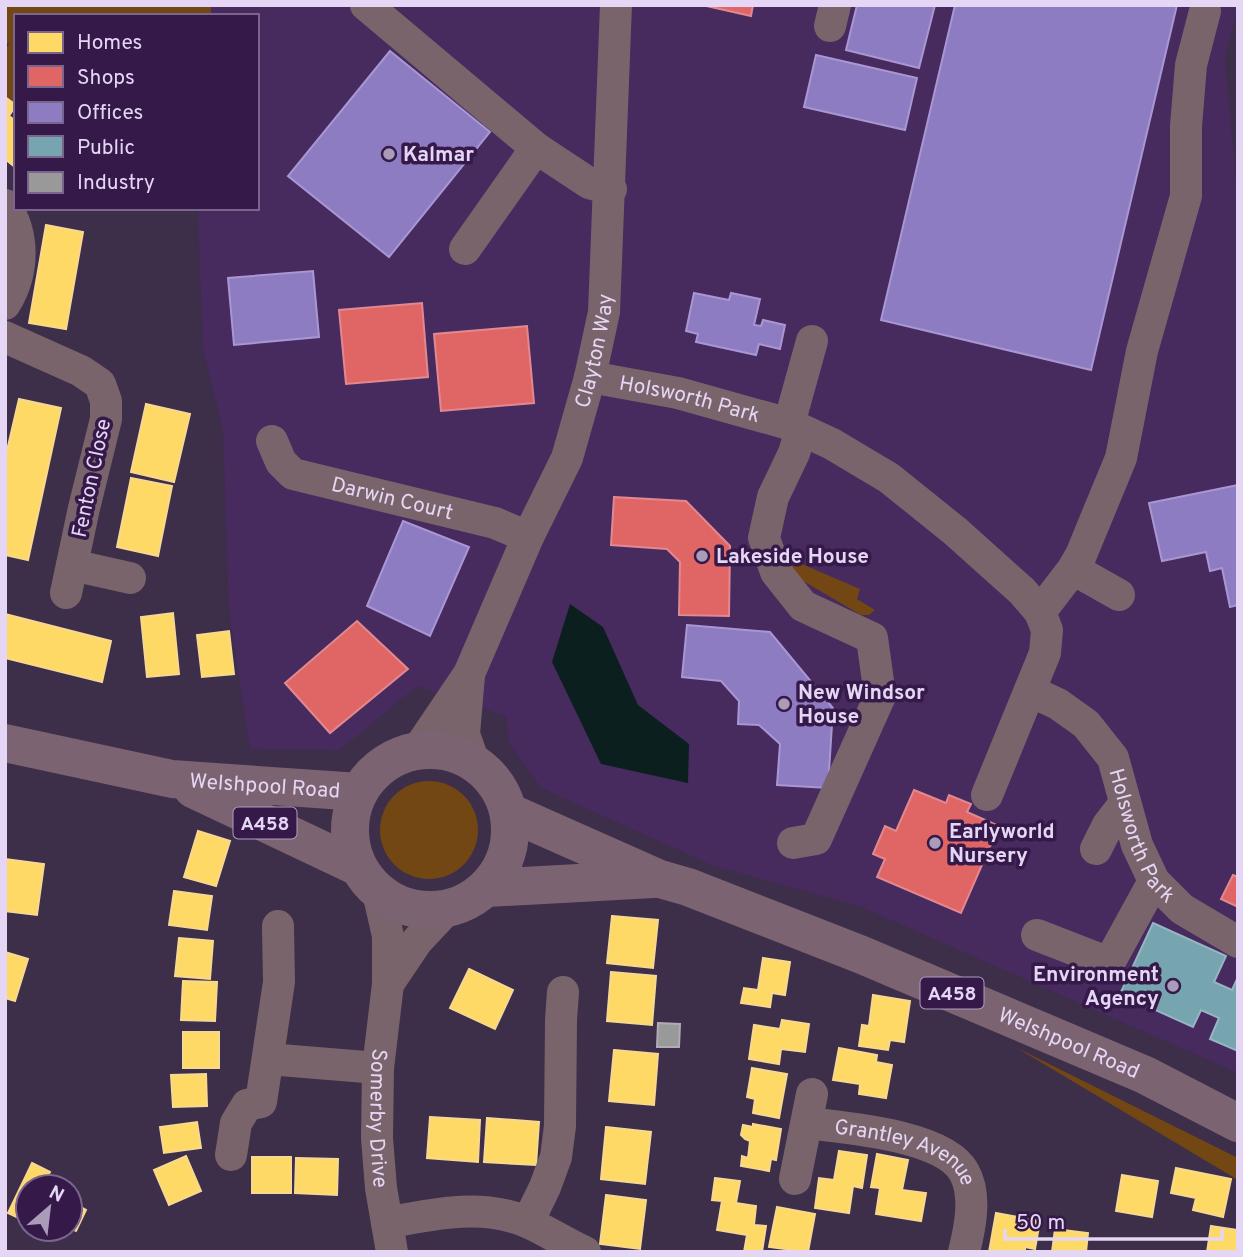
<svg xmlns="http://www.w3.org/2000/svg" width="1243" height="1257" font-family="Overpass,sans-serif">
<rect width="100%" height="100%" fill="#3d2e49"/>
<!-- built -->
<path fill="#472a5e" d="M211,5H1238L1225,60L1238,200V1073L859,906L714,866L541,788L509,743L506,716L417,686L340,750L250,749L229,611L223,431L203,348L198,219L199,208H257V16H211Z"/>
<!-- green -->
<path fill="#724714" d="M5,5H211V16H16V105L5,97V50L9,44L5,42Z
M795,561L860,589L857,599L875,610L869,615H861L793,575L789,566Z
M380 830a49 49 0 1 1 98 0a49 49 0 1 1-98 0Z
M1017,1048L1238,1158V1180Z"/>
<!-- water -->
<path fill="#0b1f1f" d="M570,604L603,627L638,705L689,744L688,783L601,764L552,662Z"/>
<!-- homes -->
<path fill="#ffd966" stroke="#f7d891" stroke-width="2" d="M5,97L16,105L9,116L16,121V168L5,159Z
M46,225L83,232L66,329L29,323Z
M19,399L61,408L28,560L5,555V459Z
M146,404L190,414L174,482L131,472Z
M131,478L172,486L158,556L117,547Z
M173,613L179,674L147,677L141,617Z
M5,614L111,641L102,682L5,658Z
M229,631L234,674L202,677L197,635Z
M198,831L230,841L216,886L184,877Z
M5,859L44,864L37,915L5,911Z
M174,891L212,896L207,930L169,925Z
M612,916L658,920L653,968L607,963Z
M179,938L213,941L210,979L175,976Z
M5,952L28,959L15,1001L5,998Z
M763,958L790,962L785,995L772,993L770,1007L741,1003L744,988L758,990Z
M469,969L513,990L495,1029L450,1008Z
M611,972L656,976L652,1025L607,1021Z
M183,981L217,982L215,1021L181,1020Z
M873,995L910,1001L904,1042L890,1040L888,1050L859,1046L862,1025L869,1026Z
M782,1020L809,1024L805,1052L781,1049L779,1064L749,1059L754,1025L780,1029Z
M183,1032H219V1068H183Z
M839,1048L877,1055L876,1062L892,1065L886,1098L859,1094L860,1084L833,1080Z
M614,1050L658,1054L654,1105L609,1101Z
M752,1068L787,1074L779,1118L753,1113L755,1099L747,1097Z
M206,1074L207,1106L173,1107L171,1075Z
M430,1117L480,1120L478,1162L427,1158Z
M487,1118L539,1122L536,1165L484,1162Z
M197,1122L201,1148L164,1153L160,1127Z
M753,1124L781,1129L776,1160L771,1159L769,1171L741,1166L742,1156L748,1158L750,1141L745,1139L741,1135L743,1125L753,1127Z
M606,1127L651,1132L645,1184L601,1179Z
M839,1151L867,1155L862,1188L853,1186L849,1213L815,1208L819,1178L834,1180Z
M877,1154L908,1160L902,1190L926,1193L921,1221L876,1214L880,1188L871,1187Z
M186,1156L201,1191L169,1205L154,1170Z
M252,1157H291V1193H252Z
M296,1158L338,1159L337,1195L295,1193Z
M32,1163L50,1172L42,1187H28V1217L26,1216L23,1220L8,1213Z
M1176,1168L1231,1179L1223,1217L1193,1210L1196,1198L1171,1193Z
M1122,1175L1158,1181L1152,1217L1116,1211Z
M715,1178L740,1181L736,1203L756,1206L754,1225L766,1226L762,1252H744L747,1235L717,1230L722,1201L712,1200Z
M606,1195L646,1200L640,1249L600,1244Z
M70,1201L86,1210L76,1231L70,1228Z
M777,1207L815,1214L808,1252L769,1247Z
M996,1213L1040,1221L1035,1249L1025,1247V1252H989Z
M1211,1226L1238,1230V1252H1207Z
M1055,1229L1088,1233L1086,1252H1042H1052Z"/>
<!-- shops -->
<path fill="#e06666" stroke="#e28891" stroke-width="2" d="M702,5H753L751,16Z
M422,303L428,377L346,384L339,310Z
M527,326L534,403L441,411L434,334Z
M614,497L686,501L730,546L729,616L679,615L680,562L667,549L611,545Z
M357,621L408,669L330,733L285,683Z
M914,790L946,803L949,795L971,804L967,812L999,826L961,913L877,877L885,859L873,854L885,826L896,831Z
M1233,875L1238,877V907L1221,899Z"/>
<!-- offices -->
<path fill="#8e7cc3" stroke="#a897d2" stroke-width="2" d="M857,5H935L919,68L846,50Z
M955,5H1177L1091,370L881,320Z
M390,51L490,132L389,257L288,176Z
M816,55L917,78L905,130L804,107Z
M313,271L319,337L234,345L228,278Z
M694,293L729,300L731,293L760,299L754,325L761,326L763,320L785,325L780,349L759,344L756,355L696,342L698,334L686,331Z
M1238,485V605L1230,607L1222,568L1210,571L1206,552L1162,561L1149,503Z
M403,521L469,547L430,636L367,606Z
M687,625L770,632L833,708L828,788L777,785L780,744L759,725L738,724L739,701L721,681L682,677Z"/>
<!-- public -->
<path fill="#76a5af" stroke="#97b4c4" stroke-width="2" d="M1153,923L1226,956L1214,982L1232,990L1238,977V1051L1210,1039L1219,1018L1201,1010L1193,1027L1120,994Z"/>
<!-- industry -->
<path fill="#999" stroke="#b0abb5" stroke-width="2" d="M658,1023L680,1024L679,1047H657Z"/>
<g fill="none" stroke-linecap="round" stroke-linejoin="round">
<!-- minor -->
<g stroke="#7a646c" stroke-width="32">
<path d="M366,5L536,148"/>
<path d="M830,26L835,5"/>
<path d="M5,205C25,235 24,273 5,304"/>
<path d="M465,249L536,148L589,183L611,189"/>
<path d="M5,337L81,371L100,384L106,401V419L84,508L66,593"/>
<path id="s1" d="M590,377L678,393L789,424L832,444L889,478L955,531L1022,591L1040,612L1047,630L1045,653L987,795"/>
<path d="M789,424L812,341"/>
<path id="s2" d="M272,441L281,462L293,474L495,523L528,537"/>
<path d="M72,565L130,578"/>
<path d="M1073,569L1119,595"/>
<path d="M1040,612L1073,569L1081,555L1121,458L1142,351L1186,196V126L1191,65L1205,11"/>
<path d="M469,676L464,734L474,763"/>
<path id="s3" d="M1030,691L1058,704L1086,724L1113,758L1137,845L1154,881L1182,909L1238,942"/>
<path id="s4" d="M417,751L469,674L528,537L567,458L590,377L604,312L616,5"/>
<path d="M793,843L816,839L880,696L872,638L803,606L776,572L764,538L773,497L794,453L801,430"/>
<path d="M1096,849L1108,825L1125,803"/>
<path id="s5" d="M378,892L388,936V984L378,1068L377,1138L381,1188L392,1252"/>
<path d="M1037,935L1109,963L1154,881"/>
<path d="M388,984L417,941L446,910"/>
<path d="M268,1059L378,1068"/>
<path id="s6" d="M807,1123C846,1128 944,1135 964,1172C977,1195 970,1228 964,1252"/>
<path d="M231,1155L236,1123L247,1105L261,1102L279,982L278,926"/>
<path d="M795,1179L812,1094"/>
<path d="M528,1222L545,1187L556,1157L560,1126L561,1020L563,992"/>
<path d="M387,1223C433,1214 482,1203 527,1222C547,1231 565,1243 585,1252"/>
</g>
<!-- major -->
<g stroke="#7b6371" stroke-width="38">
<path id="s7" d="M5,743L172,779L359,792"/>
<circle cx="430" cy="830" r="80"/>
<path d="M193,789L358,867"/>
<path id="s8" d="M509,812L660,879L688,887L862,955L1145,1075L1238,1123"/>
<path d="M487,888L653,879"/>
</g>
</g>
<!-- markers -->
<g fill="#aa9bb9" stroke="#341949" stroke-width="2.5">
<circle cx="389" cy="154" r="7"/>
<circle cx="702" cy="556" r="7"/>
<circle cx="784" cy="704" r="7"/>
<circle cx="935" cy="843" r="7"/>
<circle cx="1173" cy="986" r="7"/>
</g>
<g text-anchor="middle" stroke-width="7" stroke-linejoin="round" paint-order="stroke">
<!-- shield labels -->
<g fill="#341949" stroke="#b09dc1" stroke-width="2">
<rect x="233.5" y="807.5" width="63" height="31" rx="5"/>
<rect x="920.5" y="977.5" width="63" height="31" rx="5"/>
</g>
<g font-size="19" font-weight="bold" fill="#e5d6f5">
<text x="265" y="830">A458</text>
<text x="952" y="1000">A458</text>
</g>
<!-- poi labels -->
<g font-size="21" font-weight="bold" fill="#e5d6f5" stroke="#341949" text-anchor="start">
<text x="403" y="161">Kalmar</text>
<text x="716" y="563">Lakeside House</text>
<text x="798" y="699">New Windsor<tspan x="798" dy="24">House</tspan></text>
<text x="949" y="838">Earlyworld<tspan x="949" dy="24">Nursery</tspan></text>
<text x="1159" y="981" text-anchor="end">Environment<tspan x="1159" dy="24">Agency</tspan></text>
</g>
<!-- street labels -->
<g font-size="21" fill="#e5d6f5" stroke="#341949">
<text dy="7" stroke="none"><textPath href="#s4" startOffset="441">Clayton Way</textPath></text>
<text dy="7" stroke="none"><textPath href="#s1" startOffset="102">Holsworth Park</textPath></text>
<text transform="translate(91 478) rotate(-78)" y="7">Fenton Close</text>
<text dy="7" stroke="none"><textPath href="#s2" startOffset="142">Darwin Court</textPath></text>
<text dy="7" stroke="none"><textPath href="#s7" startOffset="264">Welshpool Road</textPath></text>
<text dy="7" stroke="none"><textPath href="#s3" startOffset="192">Holsworth Park</textPath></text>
<text dy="7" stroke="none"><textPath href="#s8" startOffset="606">Welshpool Road</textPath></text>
<text dy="7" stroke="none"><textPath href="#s5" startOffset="228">Somerby Drive</textPath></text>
<text dy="7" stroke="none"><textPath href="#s6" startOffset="105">Grantley Avenue</textPath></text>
</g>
</g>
<!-- border -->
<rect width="1243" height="1257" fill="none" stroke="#e5d6f5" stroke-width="14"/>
<!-- legend -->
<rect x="14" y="14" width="245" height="196" fill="#341949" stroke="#7b658e" stroke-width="2"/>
<rect x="28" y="32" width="35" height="21" fill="#ffd966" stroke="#7b658e" stroke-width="2"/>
<text x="77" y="49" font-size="21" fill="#e5d6f5">Homes</text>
<rect x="28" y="66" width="35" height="21" fill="#e06666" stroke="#7b658e" stroke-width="2"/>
<text x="77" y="84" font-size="21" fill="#e5d6f5">Shops</text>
<rect x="28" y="102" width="35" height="21" fill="#8e7cc3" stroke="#7b658e" stroke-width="2"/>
<text x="77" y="119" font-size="21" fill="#e5d6f5">Offices</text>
<rect x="28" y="136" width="35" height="21" fill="#76a5af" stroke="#7b658e" stroke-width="2"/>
<text x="77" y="154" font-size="21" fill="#e5d6f5">Public</text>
<rect x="28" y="172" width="35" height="21" fill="#999999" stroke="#7b658e" stroke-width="2"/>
<text x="77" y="189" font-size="21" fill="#e5d6f5">Industry</text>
<!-- north arrow -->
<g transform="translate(49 1208) rotate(28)"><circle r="33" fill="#341949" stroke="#7b658e" stroke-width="2"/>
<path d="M0-5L12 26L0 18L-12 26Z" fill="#aa9bb9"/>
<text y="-10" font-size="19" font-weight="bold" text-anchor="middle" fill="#e5d6f5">N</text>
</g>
<!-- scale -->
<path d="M1005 1229v10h217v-10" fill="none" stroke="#e5d6f5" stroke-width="3.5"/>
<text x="1016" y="1229" font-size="21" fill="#e5d6f5" stroke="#341949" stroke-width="5" paint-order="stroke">50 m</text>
</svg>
